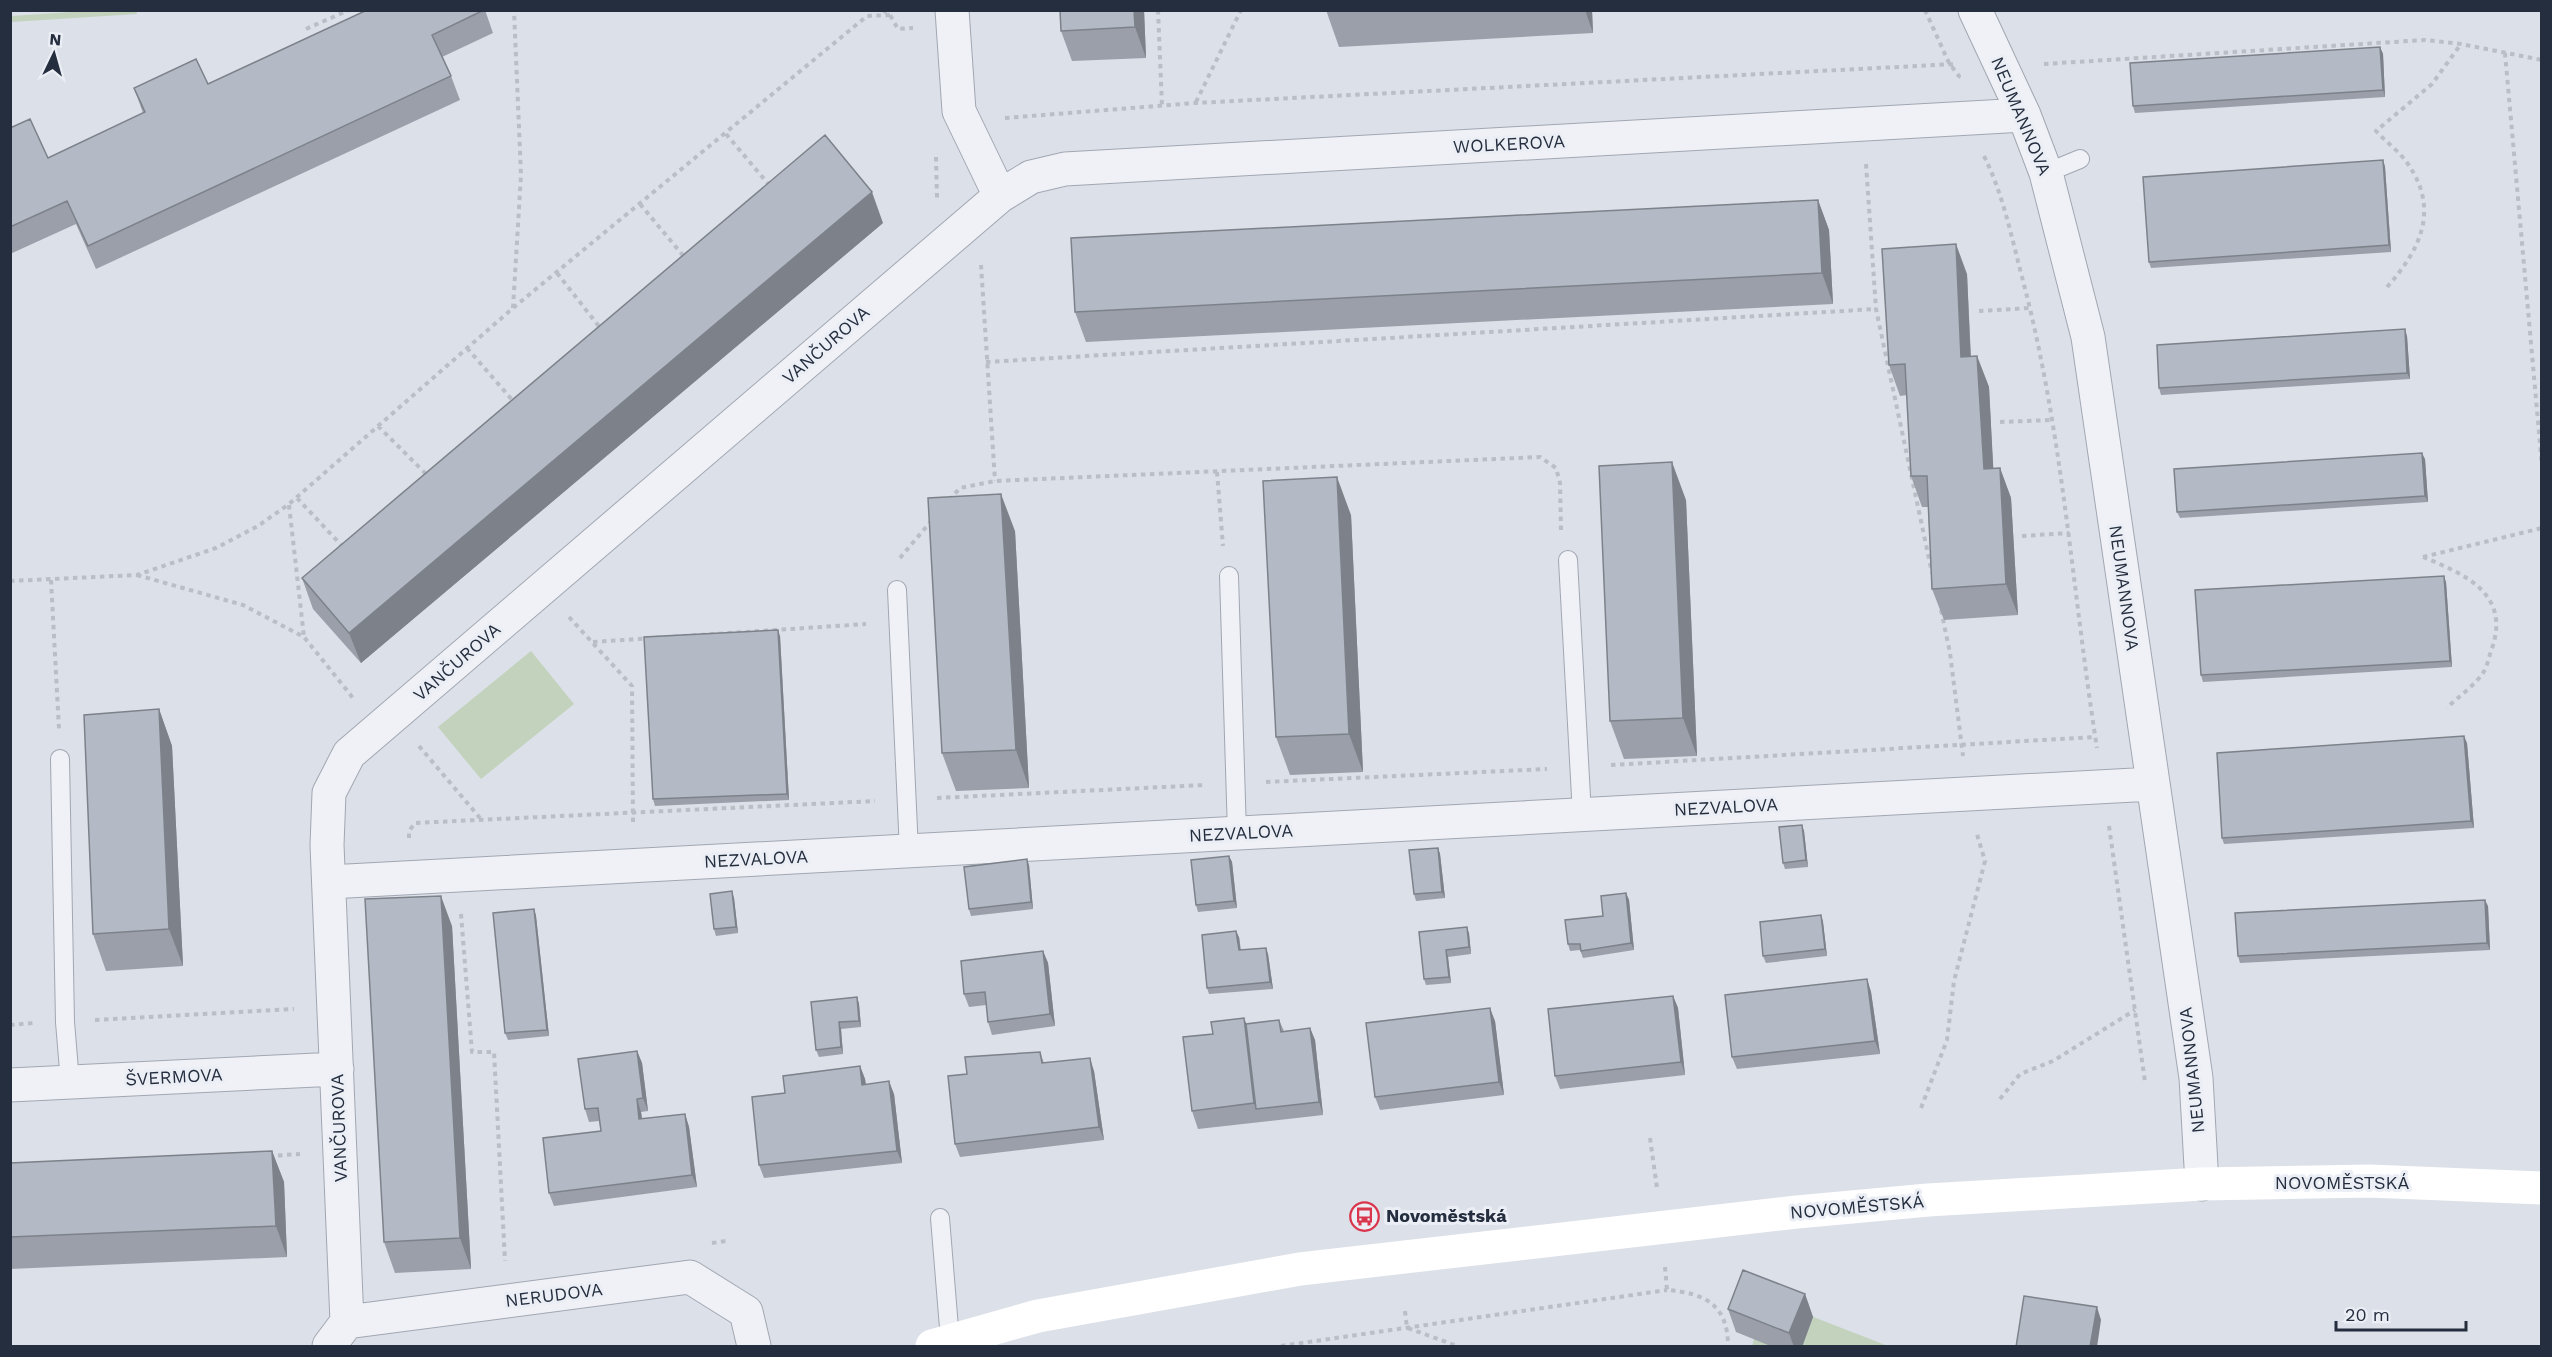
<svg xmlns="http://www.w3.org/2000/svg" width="2552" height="1357" font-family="'Work Sans',sans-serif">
<rect width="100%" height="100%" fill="#dce0e8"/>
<!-- green -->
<path fill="#c2d2bc" d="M87,11H136L137,14L11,22V16Z
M531,651L574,704L481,779L438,727Z
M1752,1293L1888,1346H1752L1754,1339Z"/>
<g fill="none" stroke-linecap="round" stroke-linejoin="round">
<defs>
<path id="lane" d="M2046,173L2080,159
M1568,560L1582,815
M1229,576L1237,833
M897,590L909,851
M60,759L65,1022L70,1082
M940,1218L950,1340"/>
<path id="street" d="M952,10L959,111L1000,196
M1975,10L2024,115L2046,173L2088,337L2196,1078L2202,1184
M329,882L2153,784
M10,1085L337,1069
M347,1322L327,845L329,793L349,754L1000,196L1031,177L1065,169L2024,115
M329,1346L347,1322L690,1277L746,1312L754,1346"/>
</defs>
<!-- lane casing -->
<use href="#lane" stroke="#a1a7b2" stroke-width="20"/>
<!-- street casing -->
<use href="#street" stroke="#a1a7b2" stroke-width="35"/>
<!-- path -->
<path stroke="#babec6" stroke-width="4" stroke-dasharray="4.5 4.5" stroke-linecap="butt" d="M883,10L890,15L898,29L913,28
M1158,10L1162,106
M1925,10L1949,63L1959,76L1957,79
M306,29L349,10
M2505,53L2542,466
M2044,64L2425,40L2461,44L2542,60
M1196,102L1241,10
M1005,118L1195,103L1956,64
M726,134L770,186
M1984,156C2003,194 2011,235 2022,277C2063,431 2072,590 2097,748
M936,157L937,198
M1866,164L1876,309L1932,573
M640,204L686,259
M981,265L995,481
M557,273L601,329
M2387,287C2420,250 2440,210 2408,164C2400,152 2386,142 2376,131L2432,84L2461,44
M513,308L521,175L514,10
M1979,311L2030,308
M467,348L514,402
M986,362L1876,309
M2000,422L2052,420
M378,426L428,476
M1217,472L1223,546
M297,498L344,548
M949,500L960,488L995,481L1540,457L1556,468L1560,483L1561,530
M289,505L304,637
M2022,536L2069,533
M2423,557C2467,575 2512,595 2491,651C2489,657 2487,667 2483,673C2474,686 2458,697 2447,708
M2423,557L2542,528
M900,558L932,520
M137,575L243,605L304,637L353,698
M51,580L59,729
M10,581L137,575L216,548L258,526L289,504L513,308L867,16L890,15
M1941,610L1950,653L1963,756
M569,617L632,686L633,825
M593,642L866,624
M419,746L480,818
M1611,765L2095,737
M1266,782L1547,769
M937,798L1205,785
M2109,826L2145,1082
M409,838V831L415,823L875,801
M461,914L472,1052H494L505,1261
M95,1020L294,1009
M10,1025L34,1023
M2000,1099L2020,1074L2053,1061L2135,1010
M1921,1108L1947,1040L1954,981L1985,861L1976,831
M1650,1138L1657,1188
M269,1156L300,1154
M712,1243L726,1241
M1665,1267L1667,1290C1705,1293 1728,1305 1728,1346
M1405,1311L1407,1328
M1408,1328L1457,1346
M1281,1346L1667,1290"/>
<!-- lane -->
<use href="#lane" stroke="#eff1f6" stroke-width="18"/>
<!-- street -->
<use href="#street" stroke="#eff1f6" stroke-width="33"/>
<!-- secondary -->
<path stroke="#fff" stroke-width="33" d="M932,1346L1038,1316L1300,1269L1797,1212L1928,1200L2202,1184L2369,1181L2542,1188"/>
</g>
<!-- wall -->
<path fill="#9a9fa9" d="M485,10L493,33L442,57L451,76L460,100L96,269L76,224L10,254V128L48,158L143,113L134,88L208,84Z
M1060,10H1144L1146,58L1072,61L1061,31Z
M1326,10H1592L1593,33L1339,47Z
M2380,47L2383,54L2385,97L2135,113L2133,106Z
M2383,160L2385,167L2391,252L2151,268L2149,262Z
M1818,200L1829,230L1833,304L1086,342L1075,312Z
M883,223L361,663L313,609L302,578Z
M1967,274L1971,357L1977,356L1989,387L1993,468H2000L2011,498L2018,615L1944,620L1932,589L1928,507H1922L1911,476L1907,395L1900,396L1889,365Z
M2407,336L2410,379L2161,395L2159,388Z
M2425,459L2428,502L2180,518L2177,512Z
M1686,500L1697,756L1624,759L1610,721Z
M1351,515L1363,772L1290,775L1276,737Z
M1015,531L1029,788L956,791L942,753Z
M2446,582L2452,667L2203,682L2201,675Z
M780,636L789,800L655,806L653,799Z
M159,709L172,746L183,966L106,971L93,934Z
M2467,743L2474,828L2224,844L2222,838Z
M1804,831L1808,867L1785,869L1783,863Z
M1438,848L1440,854L1445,898L1416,901L1414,894Z
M1229,856L1232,862L1237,908L1198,912L1196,905Z
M1029,865L1033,909L971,916L969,909Z
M1626,893L1629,900L1634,950L1583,958L1580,950L1570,951L1568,944L1603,916Z
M734,898L738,933L716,936L714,929Z
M2488,906L2490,950L2240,963L2238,956Z
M534,909L536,916L549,1036L508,1040L505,1033Z
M1821,915L1823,922L1827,956L1766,963L1763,956Z
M452,926L471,1269L395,1273L384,1242Z
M1419,932L1469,933L1471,954L1448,957L1451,983L1426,985L1424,979Z
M1239,937L1241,950L1268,954L1273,989L1209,994L1207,988Z
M1043,951L1048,963L1055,1026L992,1035L988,1022L986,1005L969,1007L964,994Z
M1867,979L1871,992L1880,1054L1737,1069L1732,1057Z
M1673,996L1678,1008L1685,1075L1560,1089L1555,1076Z
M857,997L859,1004L861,1027L841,1029L843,1054L819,1057L816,1050Z
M1244,1018L1246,1024L1279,1020L1284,1031L1310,1028L1315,1040L1323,1115L1198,1129L1192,1111L1213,1034Z
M1495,1021L1504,1095L1380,1110L1375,1097Z
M637,1051L642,1063L648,1111L641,1112L642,1119L685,1114L689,1127L697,1187L554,1206L549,1193L601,1131L599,1121L589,1122L585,1109Z
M1040,1052L1044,1063L1094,1071L1104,1140L960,1157L955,1144L967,1074Z
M860,1066L865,1079L866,1084L894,1094L902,1163L764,1178L759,1165L785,1093Z
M272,1151L284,1182L287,1257L10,1269V1163Z
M1805,1294L1813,1317L1802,1347H1773L1736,1332L1728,1309Z"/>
<!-- shaded-wall -->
<path fill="#7d828a" d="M1134,10H1144L1146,58L1135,27Z
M1585,10H1592L1593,33Z
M2380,47L2383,54L2385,97L2383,90Z
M2383,160L2385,167L2391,252L2389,245Z
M872,192L883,223L361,663L349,633Z
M1818,200L1829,230L1833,304L1822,273Z
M1956,244L1967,274L1972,388L1961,357Z
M2405,329L2407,336L2410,379L2407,373Z
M1977,356L1989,387L1995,500L1984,469Z
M2422,453L2425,459L2428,502L2425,496Z
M1672,462L1686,500L1697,756L1683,718Z
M2000,468L2011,498L2018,615L2006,584Z
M1337,477L1351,515L1363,772L1349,734Z
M1001,494L1015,531L1029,788L1016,750Z
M2444,576L2446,582L2452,667L2450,661Z
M778,630L780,636L789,800L787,794Z
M159,709L172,746L183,966L169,929Z
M2464,736L2467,743L2474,828L2471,821Z
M1802,825L1804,831L1808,867L1806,860Z
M1438,848L1440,854L1445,898L1442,892Z
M1229,856L1232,862L1237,908L1234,901Z
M1027,859L1029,865L1033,909L1031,902Z
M732,891L734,898L738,933L736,927Z
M1626,893L1629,900L1634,950L1631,943Z
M441,896L452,926L471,1269L460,1238Z
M2485,900L2488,906L2490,950L2487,943Z
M534,909L536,916L549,1036L547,1030Z
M1821,915L1823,922L1827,956L1825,949Z
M1467,927L1469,933L1471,954L1469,947Z
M1236,931L1239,937L1241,957L1239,950Z
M1266,948L1268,954L1273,989L1270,982Z
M1446,950L1448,957L1451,983L1449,977Z
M1043,951L1048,963L1055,1026L1050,1014Z
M1867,979L1871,992L1880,1054L1875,1041Z
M1673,996L1678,1008L1685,1075L1681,1062Z
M857,997L859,1004L861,1027L859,1021Z
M1490,1008L1495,1021L1504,1095L1499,1082Z
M1244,1018L1251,1036L1256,1109L1254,1103Z
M839,1022L841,1029L843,1054L841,1047Z
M1310,1028L1315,1040L1323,1115L1319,1102Z
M637,1051L642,1063L648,1111L643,1098Z
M1090,1058L1094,1071L1104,1140L1099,1127Z
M860,1066L865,1079L867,1097L862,1085Z
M889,1081L894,1094L902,1163L897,1151Z
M637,1099L641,1112L644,1132L639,1119Z
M685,1114L689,1127L697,1187L692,1175Z
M272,1151L284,1182L287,1257L276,1226Z
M1805,1294L1813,1317L1802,1347H1794L1789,1333Z
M2097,1307L2101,1320L2097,1347H2090Z"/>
<!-- building -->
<path fill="#b3b9c5" stroke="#7d828a" stroke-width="1.5" d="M367,10H484L432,35L451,76L88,246L67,201L10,227V128L30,119L48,158L145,112L134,88L196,59L208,84Z
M1060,10H1134L1135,27L1061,31Z
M2380,47L2383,90L2133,106L2130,63Z
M825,135L872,192L349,633L302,578Z
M2383,160L2389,245L2149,262L2143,177Z
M1818,200L1822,273L1075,312L1071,238Z
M1956,244L1961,357L1977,356L1984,469L2000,468L2006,584L1932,589L1927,476H1911L1905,364L1889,365L1882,249Z
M2405,329L2407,373L2159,388L2157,345Z
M2422,453L2425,496L2177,512L2174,469Z
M1672,462L1683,718L1610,721L1599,466Z
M1337,477L1349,734L1276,737L1263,481Z
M1001,494L1016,750L942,753L928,498Z
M2444,576L2450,661L2201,675L2195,590Z
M778,630L787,794L653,799L644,637Z
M159,709L169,929L93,934L84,715Z
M2464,736L2471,821L2222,838L2217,753Z
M1802,825L1806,860L1783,863L1779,827Z
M1438,848L1442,892L1414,894L1409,850Z
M1229,856L1234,901L1196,905L1191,860Z
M1027,859L1031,902L969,909L964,867Z
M732,891L736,927L714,929L710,894Z
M1626,893L1631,943L1581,951L1580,944H1568L1565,920L1603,916L1601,896Z
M441,896L460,1238L384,1242L365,899Z
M2485,900L2487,943L2238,956L2235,913Z
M534,909L547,1030L505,1033L493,913Z
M1821,915L1825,949L1763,956L1760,922Z
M1467,927L1469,947L1446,950L1449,977L1424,979L1419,932Z
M1236,931L1239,950L1266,948L1270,982L1207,988L1202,935Z
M1043,951L1050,1014L988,1022L985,992L964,994L961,961Z
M1867,979L1875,1041L1732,1057L1725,995Z
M1673,996L1681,1062L1555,1076L1548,1009Z
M857,997L859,1021L839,1022L841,1047L816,1050L811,1002Z
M1490,1008L1499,1082L1375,1097L1366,1023Z
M1244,1018L1254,1103L1192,1111L1183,1037L1213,1034L1211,1022Z
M1279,1020L1281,1032L1310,1028L1319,1102L1256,1109L1246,1024Z
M637,1051L643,1098L637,1099L639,1119L685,1114L692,1175L549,1193L543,1138L601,1131L598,1108L585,1109L578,1059Z
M1040,1052L1042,1063L1090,1058L1099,1127L955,1144L948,1076L967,1074L965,1057Z
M860,1066L862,1085L889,1081L897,1151L759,1165L752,1097L785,1093L783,1076Z
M272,1151L276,1226L10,1237V1163Z
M1743,1270L1805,1294L1789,1333L1728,1309Z
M2024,1296L2097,1307L2090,1347H2016Z"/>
<!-- icons -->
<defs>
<symbol id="bus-ring" viewBox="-11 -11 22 22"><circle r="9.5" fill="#ebeff5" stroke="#d9354c" stroke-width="1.5"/><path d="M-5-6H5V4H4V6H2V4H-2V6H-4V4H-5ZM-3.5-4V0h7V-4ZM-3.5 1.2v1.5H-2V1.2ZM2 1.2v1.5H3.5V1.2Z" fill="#d9354c"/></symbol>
</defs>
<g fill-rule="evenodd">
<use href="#bus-ring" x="1348" y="1200" width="33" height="33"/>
</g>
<g text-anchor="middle" stroke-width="6" stroke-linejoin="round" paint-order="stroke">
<!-- street labels -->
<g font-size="18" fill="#252e3f" stroke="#ebeff5">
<text transform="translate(2021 116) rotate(67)" y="6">NEUMANNOVA</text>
<text transform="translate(1509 144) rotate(-3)" y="6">WOLKEROVA</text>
<text transform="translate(826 345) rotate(-41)" y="6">VANČUROVA</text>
<text transform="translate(2124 588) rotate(82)" y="6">NEUMANNOVA</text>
<text transform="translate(457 662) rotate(-41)" y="6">VANČUROVA</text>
<text transform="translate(1726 807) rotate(-3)" y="6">NEZVALOVA</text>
<text transform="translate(1241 833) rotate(-3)" y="6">NEZVALOVA</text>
<text transform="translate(756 859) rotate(-3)" y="6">NEZVALOVA</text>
<text transform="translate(2192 1070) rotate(-96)" y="6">NEUMANNOVA</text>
<text transform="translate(174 1077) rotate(-3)" y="6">ŠVERMOVA</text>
<text transform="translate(339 1128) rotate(-92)" y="6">VANČUROVA</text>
<text x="2342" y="1189">NOVOMĚSTSKÁ</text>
<text transform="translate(1857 1207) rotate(-5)" y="6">NOVOMĚSTSKÁ</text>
<text transform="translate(554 1295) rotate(-7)" y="6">NERUDOVA</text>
</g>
<!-- poi labels -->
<g font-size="18" font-weight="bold" fill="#252e3f" stroke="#ebeff5" text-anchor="start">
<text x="1386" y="1222">Novoměstská</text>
</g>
</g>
<!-- border -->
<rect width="2552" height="1357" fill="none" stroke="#252e3f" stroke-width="24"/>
<!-- north arrow -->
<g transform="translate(54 54) rotate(5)" stroke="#ebeff5" stroke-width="4.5" paint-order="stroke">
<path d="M0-4.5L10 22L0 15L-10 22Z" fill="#252e3f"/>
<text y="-9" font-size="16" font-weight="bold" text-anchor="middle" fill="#252e3f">N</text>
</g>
<!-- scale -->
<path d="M2336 1321v9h130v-9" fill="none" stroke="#252e3f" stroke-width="3"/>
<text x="2345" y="1321" font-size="18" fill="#252e3f" stroke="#ebeff5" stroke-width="4.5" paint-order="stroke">20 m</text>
</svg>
